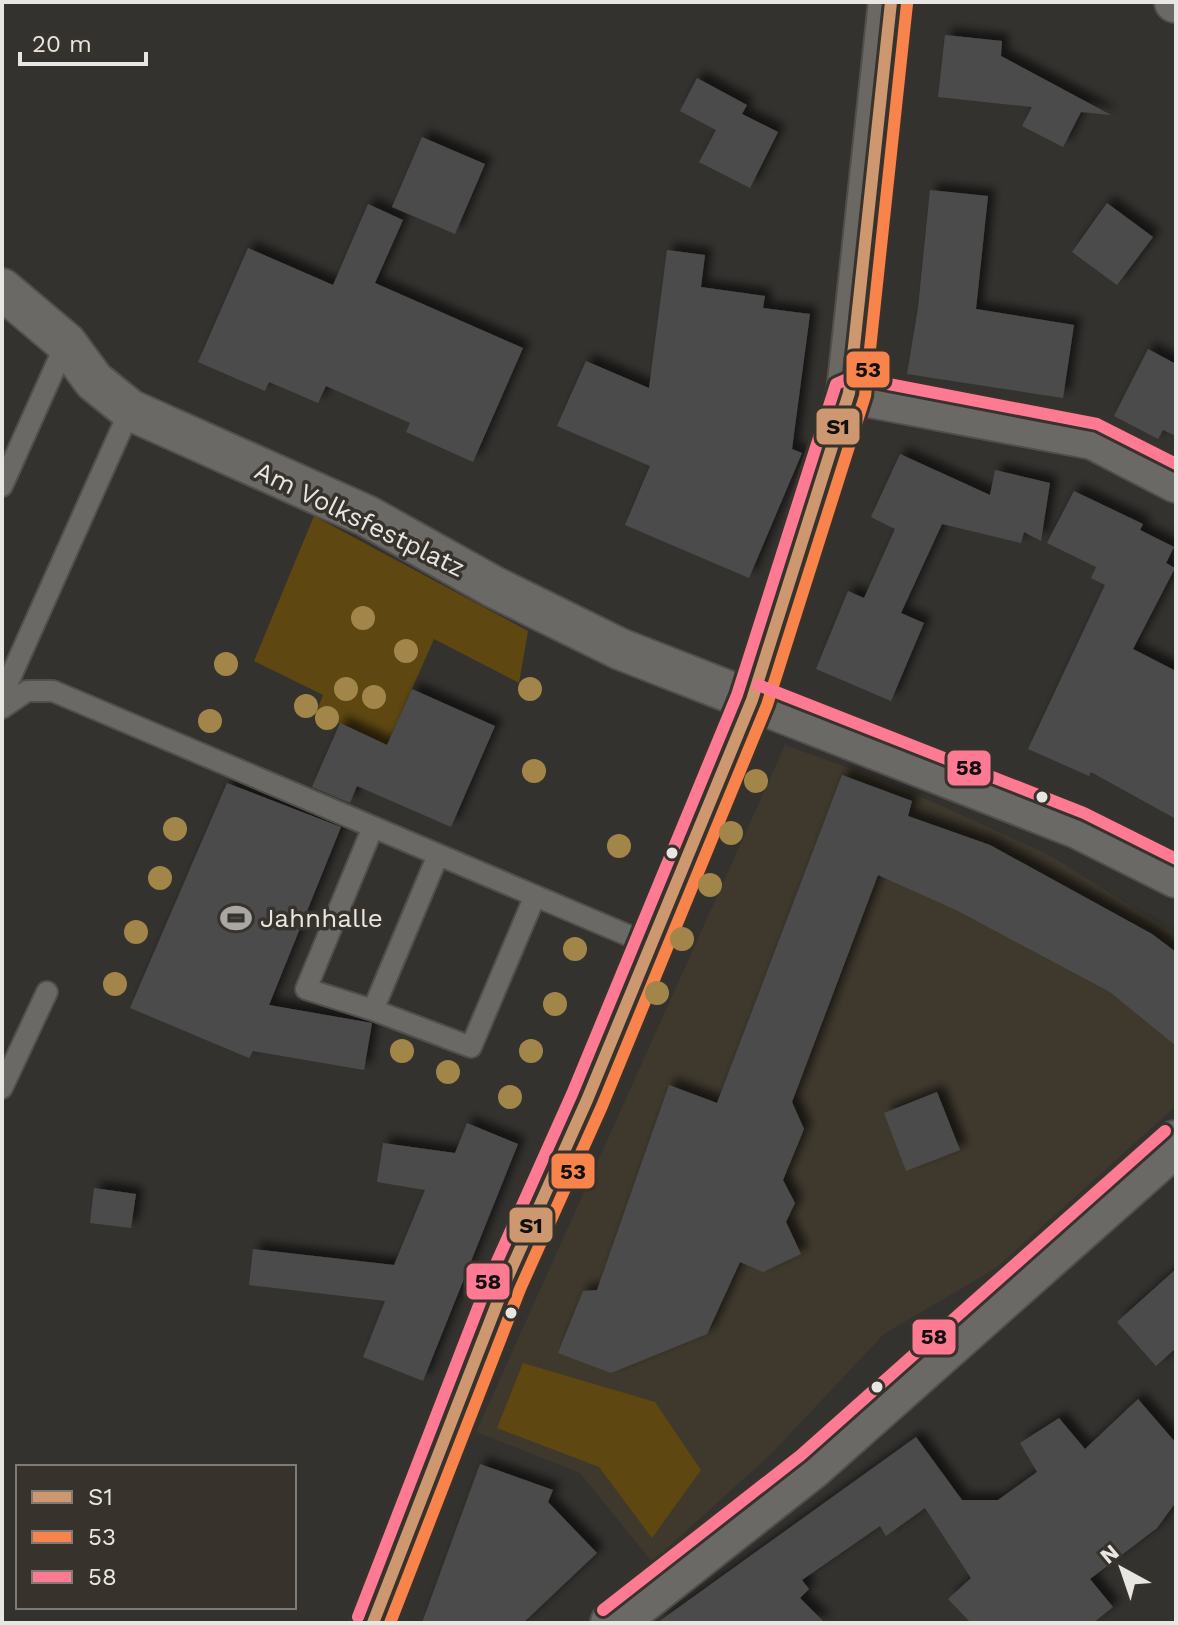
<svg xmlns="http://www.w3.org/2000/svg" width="1178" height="1625" font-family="'Work Sans',sans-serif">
<defs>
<filter id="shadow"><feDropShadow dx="7" dy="-7" stdDeviation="4" flood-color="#0009"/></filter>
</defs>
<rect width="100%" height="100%" fill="#34322f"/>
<!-- built -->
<path fill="#3e382d" d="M785,745L891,783L1049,855L1176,934V1106L996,1268L884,1334L770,1455L652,1562L580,1473L476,1432Z"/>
<!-- green -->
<path fill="#5e4711" d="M314,516L528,631L519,683L434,639L387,745L316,713L323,695L254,661Z
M523,1363L655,1402L701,1470L652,1538L599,1467L497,1428Z"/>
<!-- building -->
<path fill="#4b4c4b" filter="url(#shadow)" d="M945,35L1002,41L1001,56L1111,115L1081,112L1063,147L1022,126L1032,107L938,97Z
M697,78L747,105L742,114L778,132L750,188L699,162L716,130L680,111Z
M422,137L485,164L455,234L392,207Z
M930,190L988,196L976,309L1074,325L1063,398L907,374L918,308Z
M1107,203L1153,237L1117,285L1072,252Z
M368,204L403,220L375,283L523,348L473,462L406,432L410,423L326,386L318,403L269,382L265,391L198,362L248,248L333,285Z
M667,250L705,255L701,287L765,296L763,308L810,314L792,449L802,453L749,578L625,525L650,466L557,426L586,361L649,388Z
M1148,349L1176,364V436L1163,430L1158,439L1114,416Z
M900,454L990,495L995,470L1050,483L1041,541L1024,532L1021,543L942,524L901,613L924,623L891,701L816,669L848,591L864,598L895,529L871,517Z
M1074,491L1143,524L1140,530L1174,547L1166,563L1175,568L1133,649L1176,671V819L1091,772L1089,776L1028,749L1105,585L1091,578L1096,567L1047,543Z
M412,689L495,726L451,827L357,786L350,803L312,787L340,723L387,745Z
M842,775L912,801L908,816L990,845L1152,934L1176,952V1046L1110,992L958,911L878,875L792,1102L804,1129L783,1180L795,1203L786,1222L801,1254L763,1272L740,1262L707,1334L648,1358L611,1373L558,1353L583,1291L597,1290L669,1085L717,1103Z
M227,783L341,827L269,1005L372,1023L364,1070L253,1051L249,1058L130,1008Z
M937,1092L960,1150L906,1171L884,1113Z
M467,1123L518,1144L423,1381L363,1357L385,1301L249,1285L253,1249L394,1265L425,1190L377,1182L383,1143L455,1153Z
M94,1188L136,1194L131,1228L90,1223Z
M1176,1269V1348L1156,1366L1117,1322Z
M1138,1399L1176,1443V1502L1157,1528L1090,1579L1113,1607L1093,1623H971L948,1599L971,1578L925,1508L886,1536L880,1526L802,1580L809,1589L800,1598L825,1623H657L916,1437L962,1500H998L1037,1472L1020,1443L1059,1418L1085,1449Z
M480,1464L553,1490L548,1502L597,1553L523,1623H422Z"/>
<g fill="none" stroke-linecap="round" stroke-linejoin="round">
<defs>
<path id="service" d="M2,486L66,343
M2,696L130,410
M2,708L27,691H53L651,945
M373,827L306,989L373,1010L438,855
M373,1010L471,1047L535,896
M2,1088L47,992"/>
<path id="minor" d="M1175,2H1176
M2,289L66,343L94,381L130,410L367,516L494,587L620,649L1078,828L1176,877
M849,393L1093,439L1176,482"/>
<path id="tertiary" d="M613,1623L811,1467L1176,1143"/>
<path id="secondary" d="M373,1623L505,1283L587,1100L752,700L849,393L891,2"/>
</defs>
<!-- service casing -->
<use href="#service" stroke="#514f4c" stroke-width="24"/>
<!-- minor casing -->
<use href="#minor" stroke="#514f4c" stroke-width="44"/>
<!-- tertiary casing -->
<use href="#tertiary" stroke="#514f4c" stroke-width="48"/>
<!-- secondary casing -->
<use href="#secondary" stroke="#514f4c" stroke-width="48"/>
<!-- service -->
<use href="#service" stroke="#6b6966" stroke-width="20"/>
<!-- minor -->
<use href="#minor" stroke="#6b6966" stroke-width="40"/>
<!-- tertiary -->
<use href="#tertiary" stroke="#6b6966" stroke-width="44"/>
<!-- secondary -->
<use href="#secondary" stroke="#6b6863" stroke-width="44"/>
<defs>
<path id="bus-1" d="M373,1623L505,1283L587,1100L752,700L849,393L891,2"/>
<path id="bus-2" d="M390,1623L520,1289L602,1106L767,705L865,396L907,4"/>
<path id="bus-3" d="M758,685L1084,813L1176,859
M603,1610L801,1455L1165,1131
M358,1617L490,1277L572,1094L737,695L836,384L852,377L1097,424L1176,464"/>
</defs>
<!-- bus-1 casing -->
<use href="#bus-1" stroke="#37332c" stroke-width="18"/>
<!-- bus-2 casing -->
<use href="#bus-2" stroke="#37332c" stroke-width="18"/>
<!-- bus-3 casing -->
<use href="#bus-3" stroke="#37332c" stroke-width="18"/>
<!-- bus-1 -->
<use href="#bus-1" stroke="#cd976f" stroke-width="12"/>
<!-- bus-2 -->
<use href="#bus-2" stroke="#f8844c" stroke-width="12"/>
<!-- bus-3 -->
<use href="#bus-3" stroke="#fe7a93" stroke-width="12"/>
</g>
<!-- trees -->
<g fill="#a28549">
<circle cx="363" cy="618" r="12"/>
<circle cx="406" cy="651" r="12"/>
<circle cx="226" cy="664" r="12"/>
<circle cx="346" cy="689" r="12"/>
<circle cx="530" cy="689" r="12"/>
<circle cx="374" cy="697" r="12"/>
<circle cx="306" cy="706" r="12"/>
<circle cx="327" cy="718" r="12"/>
<circle cx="210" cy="721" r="12"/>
<circle cx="534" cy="771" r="12"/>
<circle cx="756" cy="781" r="12"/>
<circle cx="175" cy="829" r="12"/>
<circle cx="731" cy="833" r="12"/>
<circle cx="619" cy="846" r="12"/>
<circle cx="160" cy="878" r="12"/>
<circle cx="710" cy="885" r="12"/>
<circle cx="136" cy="932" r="12"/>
<circle cx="682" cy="939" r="12"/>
<circle cx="575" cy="949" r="12"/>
<circle cx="115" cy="984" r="12"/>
<circle cx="657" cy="993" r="12"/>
<circle cx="555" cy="1004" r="12"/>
<circle cx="402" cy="1051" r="12"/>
<circle cx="531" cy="1051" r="12"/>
<circle cx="448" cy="1072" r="12"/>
<circle cx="510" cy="1097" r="12"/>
</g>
<!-- icons -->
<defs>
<symbol id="stadium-bare" viewBox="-9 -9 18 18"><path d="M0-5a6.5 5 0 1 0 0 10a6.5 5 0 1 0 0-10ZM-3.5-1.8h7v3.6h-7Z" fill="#a9a7a3" stroke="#37332c" stroke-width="2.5" paint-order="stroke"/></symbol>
</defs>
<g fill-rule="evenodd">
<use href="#stadium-bare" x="214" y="896" width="44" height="44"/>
</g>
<!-- markers -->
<g fill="#e8e6e2" stroke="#37332c" stroke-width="3">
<circle cx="1042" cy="797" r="7"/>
<circle cx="672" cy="853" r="7"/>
<circle cx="511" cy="1313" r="7"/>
<circle cx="877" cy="1387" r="7"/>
</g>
<g text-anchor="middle" stroke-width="7" stroke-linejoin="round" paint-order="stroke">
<!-- street labels -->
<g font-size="26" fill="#e8e6e2" stroke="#37332c">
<text transform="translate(360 519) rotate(26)" y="9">Am Volksfestplatz</text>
</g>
<!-- poi labels -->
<g font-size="26" fill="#e8e6e2" stroke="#37332c" text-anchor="start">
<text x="260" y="927">Jahnhalle</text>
</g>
</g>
<g stroke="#37332c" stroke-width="3">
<rect x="845" y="350" width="46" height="39" rx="8" fill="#f8844c"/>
<rect x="815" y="407" width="46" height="39" rx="8" fill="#cd976f"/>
<rect x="946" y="749" width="46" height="38" rx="8" fill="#fe7a93"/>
<rect x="550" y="1152" width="46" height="38" rx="8" fill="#f8844c"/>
<rect x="508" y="1206" width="46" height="38" rx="8" fill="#cd976f"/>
<rect x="465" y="1262" width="46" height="39" rx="8" fill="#fe7a93"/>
<rect x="911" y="1318" width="46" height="38" rx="8" fill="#fe7a93"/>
</g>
<g font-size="22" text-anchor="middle" font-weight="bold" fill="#111">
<text x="868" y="377">53</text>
<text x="838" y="434">S1</text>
<text x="969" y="775">58</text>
<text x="573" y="1179">53</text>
<text x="531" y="1233">S1</text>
<text x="488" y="1289">58</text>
<text x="934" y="1344">58</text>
</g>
<!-- border -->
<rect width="1178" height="1625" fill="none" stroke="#e8e6e2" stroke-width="8"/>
<!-- legend -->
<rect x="16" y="1465" width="280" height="144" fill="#37332c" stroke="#7e7b75" stroke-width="2"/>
<rect x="32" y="1491" width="40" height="12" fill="#cd976f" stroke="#7e7b75" stroke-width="2"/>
<text x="88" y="1505" font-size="24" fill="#e8e6e2">S1</text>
<rect x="32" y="1531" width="40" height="12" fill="#f8844c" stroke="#7e7b75" stroke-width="2"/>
<text x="88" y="1545" font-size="24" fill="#e8e6e2">53</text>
<rect x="32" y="1571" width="40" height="12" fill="#fe7a93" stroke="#7e7b75" stroke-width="2"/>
<text x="88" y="1585" font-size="24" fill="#e8e6e2">58</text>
<!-- north arrow -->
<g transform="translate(1122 1569) rotate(320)" stroke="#37332c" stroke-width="6" paint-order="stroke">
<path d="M0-6L14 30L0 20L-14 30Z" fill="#e8e6e2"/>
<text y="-12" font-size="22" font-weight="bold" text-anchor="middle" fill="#e8e6e2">N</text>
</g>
<!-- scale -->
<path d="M20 52v12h126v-12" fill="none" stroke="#e8e6e2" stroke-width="4"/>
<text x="32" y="52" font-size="24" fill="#e8e6e2" stroke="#37332c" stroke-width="6" paint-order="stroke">20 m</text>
</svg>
